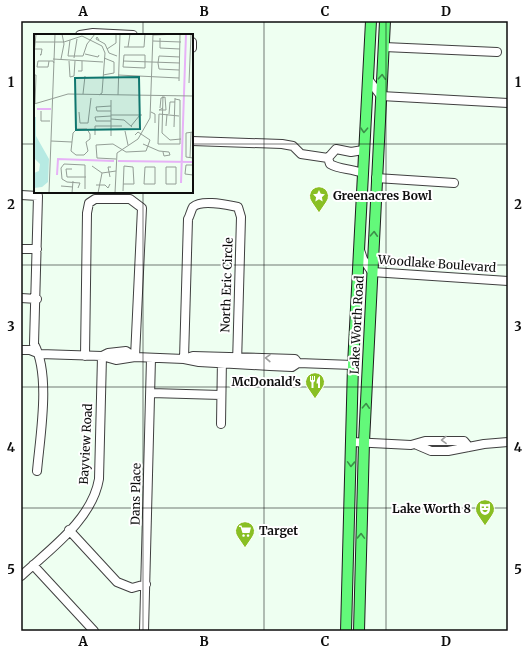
<svg xmlns="http://www.w3.org/2000/svg" width="529" height="652" font-family="Merriweather,serif">
<rect width="100%" height="100%" fill="#eefff1"/>
<g fill="none" stroke-linecap="round" stroke-linejoin="round">
<defs>
<path id="minor" d="M80,35L93,33L133,35
M192,42V48
M384,47L497,52
M368,79L381,96L508,103
M192,141L282,144L293,146L301,154L328,158
M362,173C351,168 340,170 330,164L328,158L336,149L351,152L363,150
M376,178L454,183
M21,195L38,196L34,344C51,375 40,436 37,471
M21,249H37
M360,250L363,259L372,272L508,281
M21,298L37,299
M21,350H30L40,354L102,356L116,360L135,357L184,359L199,362L270,366L292,367L298,363L353,365
M85,356L87,213L89,203L95,199H130L142,208L135,357
M102,356L108,353L126,351L135,357
M187,358L193,356L295,359L298,363
M184,359L188,219C190,216 191,210 193,207C202,199 227,205 238,207L241,217L237,364
M151,393L221,395
M221,424L222,358
M352,442L411,445L425,441H464L469,447
M417,445L431,451H448L484,444L508,442
M69,530L117,582L132,588L146,584
M33,565L94,631
M21,576C50,549 92,520 99,479L102,356
M144,631L151,358"/>
<path id="major" d="M346,631L353,365L371,21
M359,631L364,442L385,21"/>
</defs>
<!-- minor casing -->
<use href="#minor" stroke="#404040" stroke-width="10"/>
<!-- major casing -->
<use href="#major" stroke="#1e1e1e" stroke-width="12"/>
<!-- minor -->
<use href="#minor" stroke="#fff" stroke-width="8"/>
<!-- major -->
<use href="#major" stroke="#63f97a" stroke-width="10"/>
</g>
<!-- one-way arrows -->
<defs><path id="oneway-chevron" d="M-2-3.5L2.5 0L-2 3.5" fill="none" stroke-width="1.6" stroke-linecap="round" stroke-linejoin="round"/></defs>
<g stroke="#3c8f49">
<use href="#oneway-chevron" transform="translate(382 77) rotate(-87)"/>
<use href="#oneway-chevron" transform="translate(364 130) rotate(93)"/>
<use href="#oneway-chevron" transform="translate(374 234) rotate(-87)"/>
<use href="#oneway-chevron" transform="translate(366 406) rotate(-87)"/>
<use href="#oneway-chevron" transform="translate(351 464) rotate(92)"/>
<use href="#oneway-chevron" transform="translate(361 536) rotate(-88)"/>
</g>
<g stroke="#9e9e9e">
<use href="#oneway-chevron" transform="translate(268 358) rotate(-178)"/>
<use href="#oneway-chevron" transform="translate(444 440) rotate(179)"/>
</g>
<!-- grid -->
<path fill="none" stroke="#0d0d0d" stroke-width="1" stroke-opacity="0.55" d="M143,21V35M264,21V631M386,21V631M21,144H35M192,144H508M143,192V631M21,265H508M21,387H508M21,508H508"/>
<!-- icons -->
<defs>
<symbol id="sight-pin" viewBox="-11 -11 22 30"><path d="M0 17L-7.5 6A9.5 9.5 0 1 1 7.5 6Z" fill="#89bf24" stroke="#fff"/><path d="M0-6L1.8-2.2L6-1.7L2.9 1.2L3.7 5.4L0 3.3L-3.7 5.4L-2.9 1.2L-6-1.7L-1.8-2.2Z" fill="#fff"/></symbol>
<symbol id="restaurant-pin" viewBox="-11 -11 22 30"><path d="M0 17L-7.5 6A9.5 9.5 0 1 1 7.5 6Z" fill="#89bf24" stroke="#fff"/><path d="M-5-6h1v4h1v-4h1v4h1v-4h1v5L-1.5 .5V6h-2V.5L-5-1ZM5-6V6H3V1.5H1.5Q1.5-4 5-6Z" fill="#fff"/></symbol>
<symbol id="theatre-pin" viewBox="-11 -11 22 30"><path d="M0 17L-7.5 6A9.5 9.5 0 1 1 7.5 6Z" fill="#89bf24" stroke="#fff"/><path d="M-5-5.5Q0-4 5-5.5V0Q5 5 0 6Q-5 5-5 0ZM-3.3-2.5H-1v1.5H-3.3ZM1-2.5H3.3v1.5H1ZM-2.8 1Q0 5.5 2.8 1Z" fill="#fff"/></symbol>
<symbol id="supermarket-pin" viewBox="-11 -11 22 30"><path d="M0 17L-7.5 6A9.5 9.5 0 1 1 7.5 6Z" fill="#89bf24" stroke="#fff"/><path d="M-6-5.5h2.5l.6 2H6L4.5 2H-2.5L-4.4-4H-6ZM-1.5 3.2a1.3 1.3 0 1 0 .1 0ZM3 3.2a1.3 1.3 0 1 0 .1 0Z" fill="#fff"/></symbol>
</defs>
<g fill-rule="evenodd">
<use href="#sight-pin" x="308" y="185" width="22" height="30"/>
<use href="#restaurant-pin" x="304" y="371" width="22" height="30"/>
<use href="#theatre-pin" x="474" y="498" width="22" height="30"/>
<use href="#supermarket-pin" x="234" y="520" width="22" height="30"/>
</g>
<g text-anchor="middle" stroke-width="4" stroke-linejoin="round" paint-order="stroke">
<!-- poi labels -->
<g font-size="12" font-weight="bold" fill="#0d0d0d" stroke="#fff" text-anchor="start">
<text x="333" y="200">Greenacres Bowl</text>
<text x="301" y="386" text-anchor="end">McDonald's</text>
<text x="471" y="513" text-anchor="end">Lake Worth 8</text>
<text x="259" y="535">Target</text>
</g>
<!-- street labels -->
<g font-size="12" fill="#0d0d0d" stroke="#fff">
<text transform="translate(437 264) rotate(4)" y="4">Woodlake Boulevard</text>
<text transform="translate(227 285) rotate(-88)" y="4">North Eric Circle</text>
<text transform="translate(357 325) rotate(-87)" y="4">Lake Worth Road</text>
<text transform="translate(86 444) rotate(-87)" y="4">Bayview Road</text>
<text transform="translate(136 494) rotate(-89)" y="4">Dans Place</text>
</g>
</g>
<!-- overview -->
<g transform="translate(34 34)">
<rect width="159" height="159" fill="#eefff1"/>
<path d="M0,83H2V102L15,125L14,148L8,153L0,154V139L5,137L6,130L0,124Z" fill="#b7eae3"/>
<path fill="none" stroke="#e7b2f7" stroke-width="2" d="M3,75H17M84,127L159,128M23,141L24,125L80,127M147,149L152,0"/>
<path fill="none" stroke="#949e96" stroke-width="1" d="M119,1L146,0M126,4V14L146,15M36,6L34,22H49L53,10L61,0M65,6L63,3L62,5L71,10L75,19L83,22M119,7L147,8M0,8H30L48,2L68,12L71,19L68,59L65,61M90,13H110L111,0M94,13L96,0M0,15H8L7,21H6L7,20M73,15L82,9V0M51,20L64,23L65,21M0,21L2,0M90,21H111V34L89,33ZM40,24L43,5M19,25L69,28M27,25L30,10L28,0M15,27L14,33H3L4,27H19L20,29M35,27L36,43L40,42L41,27M89,27L146,29M145,36L125,35L124,29L125,22L146,23M44,37H48V27M0,41H2L1,70M69,41L80,39V28L70,24M84,41L145,44M145,47L146,1M155,49L157,0M49,60L51,42M84,61L86,0M129,61L128,99L136,106L147,105M141,65L146,66V110H124L125,80L145,82M77,66V102M0,70L34,60L159,62M126,74L127,64L131,63L132,76H125L129,74M7,77V87H16M77,77H63L62,73L77,72M45,78L46,89H54L57,64M117,78L121,80V89M135,80L136,68H141M77,81H108M77,85L90,86L98,93M77,87H62L61,83L77,82M97,92L106,81M132,92L133,80M140,93L141,64M43,95H53L56,100V105L52,108L54,117L50,121H42L37,117L39,99ZM91,97L94,111M159,98L152,99V123L159,124M61,101V92H88M17,107L38,108M109,110L125,117L135,118L136,121L130,122L129,118M156,124L157,98M82,125L63,124L62,111L79,110L92,118L112,117L116,106L104,98L101,101M159,131H152L151,140L159,141M58,132L68,139M111,133H121V150H110ZM132,133H142V150H132ZM38,135H32L33,143H52M159,141V156M76,143L74,133H77M62,151H71L74,154L76,150M27,152L39,153M44,154L46,149L33,148L28,145L27,134L30,130L51,131V155M89,157L90,132L99,133L100,150H89M7,159H72M15,159L21,0M38,159L39,147M64,159L68,139L82,137M81,159L83,119L104,105L116,84L119,0"/>
<path fill="#0f766e" fill-opacity="0.15" stroke="#0f766e" stroke-width="2" d="M105,43L106,95L42,96L41,44Z"/>
<rect width="159" height="159" fill="none" stroke="#0d0d0d" stroke-width="2"/>
</g>
<!-- border -->
<rect width="529" height="652" fill="none" stroke="#ffffff" stroke-width="44"/>
<rect x="22" y="22" width="485" height="608" fill="none" stroke="#0d0d0d" stroke-width="1.5"/>
<g font-size="13" text-anchor="middle" font-weight="bold" fill="#0d0d0d">
<text x="83" y="16">A</text>
<text x="204" y="16">B</text>
<text x="325" y="16">C</text>
<text x="446" y="16">D</text>
<text x="11" y="87">1</text>
<text x="518" y="87">1</text>
<text x="11" y="209">2</text>
<text x="518" y="209">2</text>
<text x="11" y="331">3</text>
<text x="518" y="331">3</text>
<text x="11" y="452">4</text>
<text x="518" y="452">4</text>
<text x="11" y="574">5</text>
<text x="518" y="574">5</text>
<text x="83" y="646">A</text>
<text x="204" y="646">B</text>
<text x="325" y="646">C</text>
<text x="446" y="646">D</text>
</g>
</svg>
